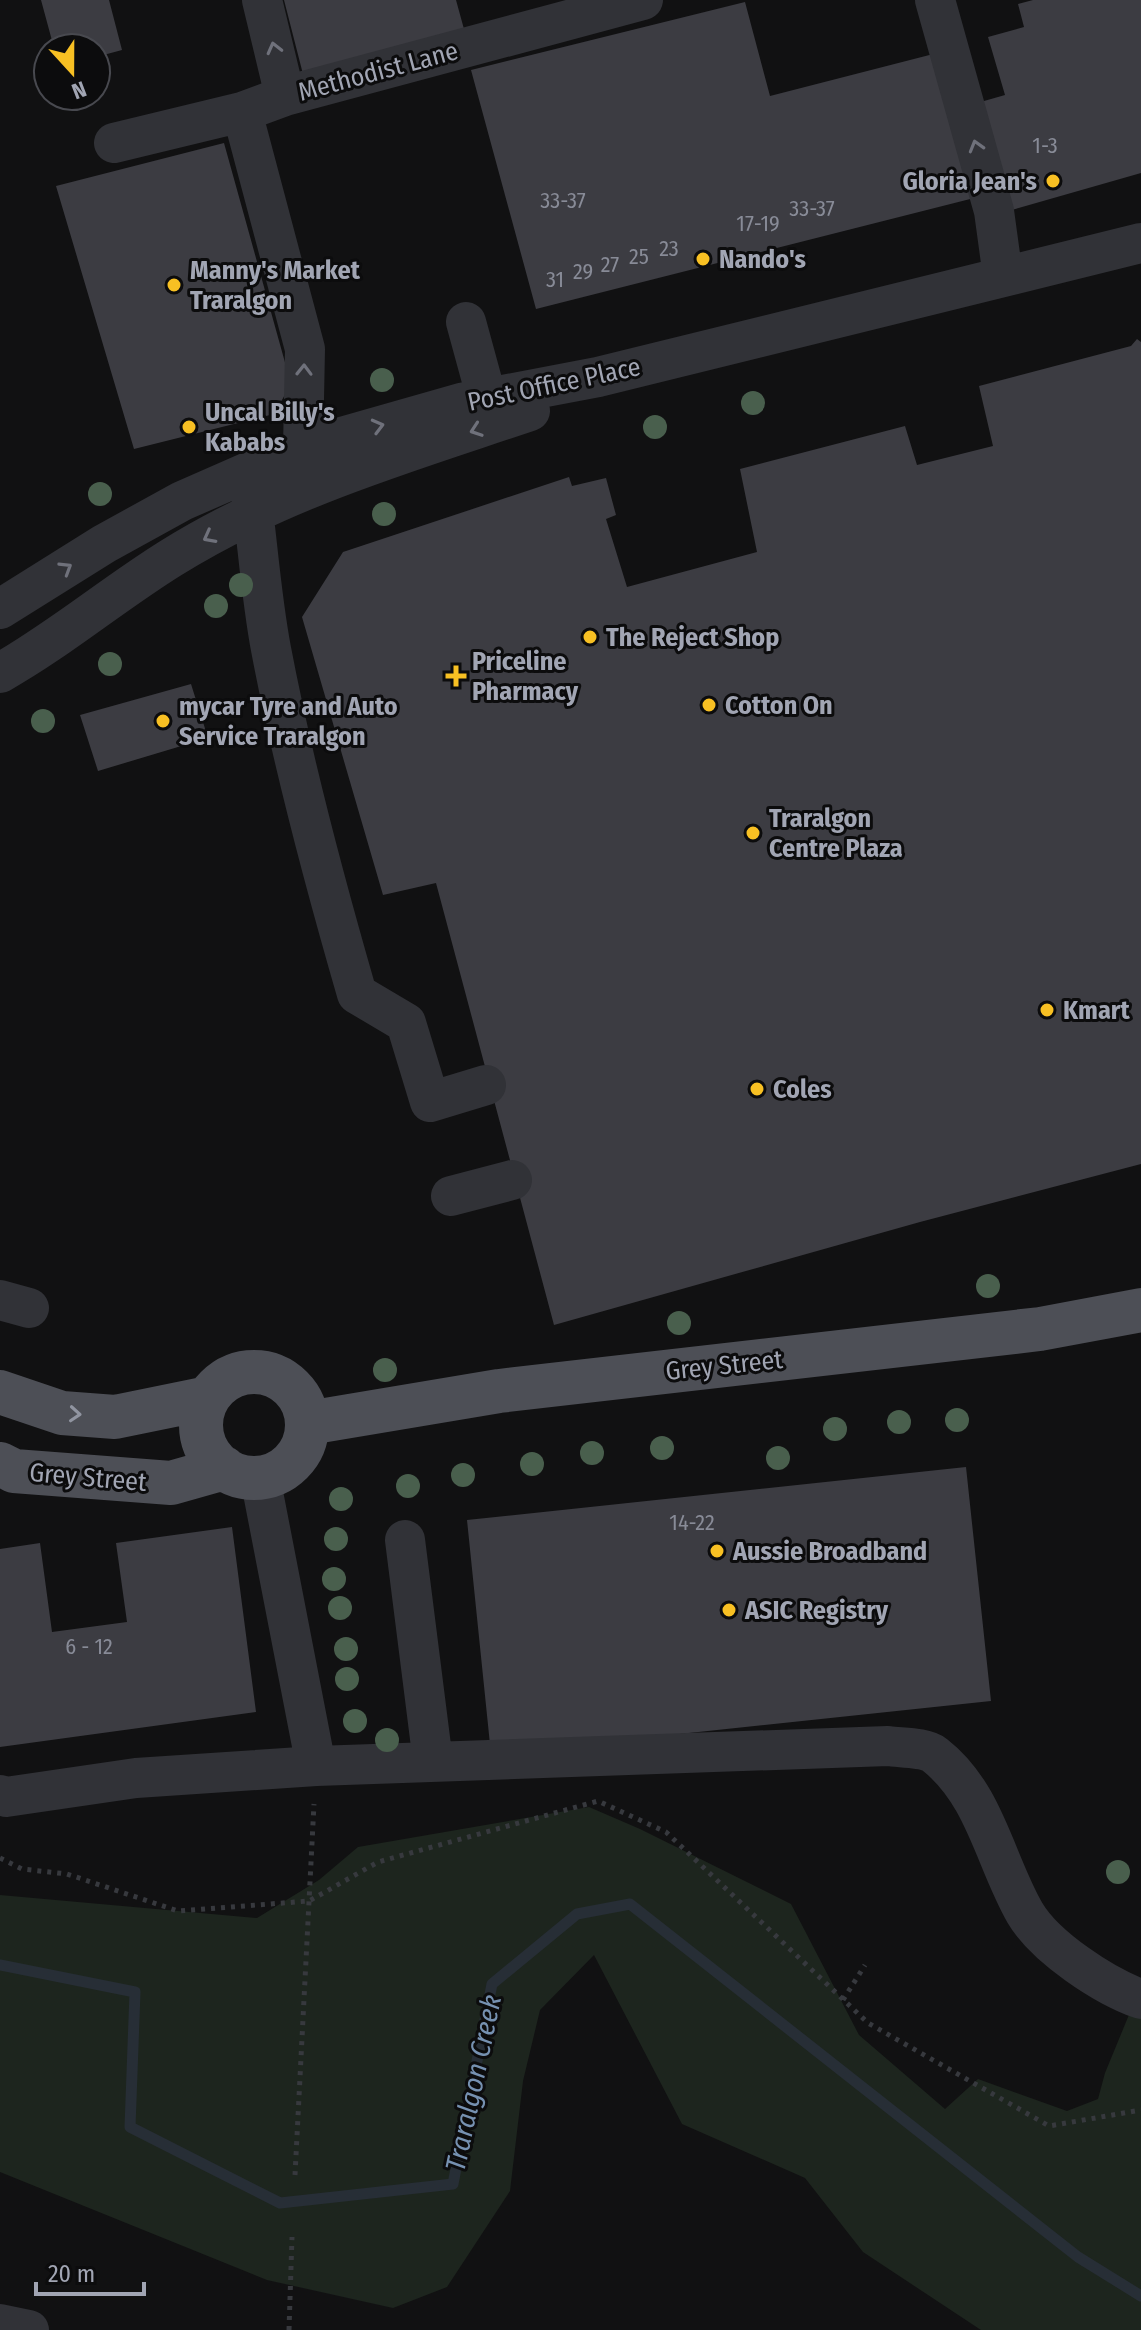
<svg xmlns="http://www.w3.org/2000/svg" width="1141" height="2330" font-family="'Fira Sans Condensed',sans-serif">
<rect width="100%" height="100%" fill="#111112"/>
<!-- green -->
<path fill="#1d251e" d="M589,1807L640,1829L791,1904L859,2035L945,2109L978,2079L1067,2111L1098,2099L1105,2073L1133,2005L1141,2006V2330H981L863,2252L805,2178L682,2124L594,1955L540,2010L523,2081L510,2191L447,2287L393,2308L267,2280L0,2172V1895L257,1918L319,1880L358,1847Z"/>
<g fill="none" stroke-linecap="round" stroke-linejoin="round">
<!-- stream -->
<path stroke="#272e36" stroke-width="11" d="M0,1965L135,1992L130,2127L280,2203L453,2184L492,1984L577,1914L630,1904L1078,2257L1141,2296"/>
</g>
<!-- building -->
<path fill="#3c3c42" d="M41,0H109L122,50L96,57V48H54Z
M284,0H456L467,40L305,82Z
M1033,0H1141V173L1001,213L970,105L1005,95L988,37L1024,27L1018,4Z
M745,2L770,96L945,51L986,195L536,309L471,70Z
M224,143L291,384L274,414L134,449L56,186Z
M1137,339L1141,342V1164L920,1222L554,1325L436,883L383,895L302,617L343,552L569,477L572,486L606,478L616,515L606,519L627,587L757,552L740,469L905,426L917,465L993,446L979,386L1131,346Z
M191,684L208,738L98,771L80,715Z
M966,1467L991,1701L491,1754L467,1520Z
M232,1527L256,1712L0,1747V1549L40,1543L52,1632L127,1622L116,1543Z"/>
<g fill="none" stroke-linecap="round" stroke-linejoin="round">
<!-- path -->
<path stroke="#37393e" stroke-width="5" stroke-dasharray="4 6" stroke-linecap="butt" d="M0,1858L22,1869L67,1874L178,1911L309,1901L378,1862L598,1801L666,1832L868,2023L1049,2126L1141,2110
M843,2000L865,1965
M295,2175L314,1804
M289,2330L292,2237"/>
<!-- minor -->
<path stroke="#313237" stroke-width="40" d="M262,0L285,96
M935,0L994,211L1003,277
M242,112L305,349L303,448
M114,143L242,112L285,96L643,0
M466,322L487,399
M248,473C257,531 260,591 271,649C293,765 324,880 357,994L406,1023L430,1102L486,1085
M0,609L104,544L182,501L303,448L461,403L598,377L1141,243
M0,673C60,639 113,594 171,558C281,489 409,452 530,411
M451,1196L512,1180
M0,1300L29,1308
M260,1477L316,1766
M405,1540L433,1762
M0,1795L6,1797L136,1778L316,1766L888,1746C901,1748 925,1747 935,1755C985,1794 995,1861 1025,1913C1045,1947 1104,1986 1141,1999
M0,2324L29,2330"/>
<!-- major -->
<path stroke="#4d4f56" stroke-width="44" d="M201 1425a53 53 0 1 1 106 0a53 53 0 1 1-106 0Z
M0,1392L62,1413L115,1417L208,1398
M308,1423L499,1391L1040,1329L1141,1310
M0,1464L14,1471L171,1483L224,1468"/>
</g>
<!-- trees -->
<g fill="#495f4d">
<circle cx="382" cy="380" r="12"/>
<circle cx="753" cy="403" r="12"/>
<circle cx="655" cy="427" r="12"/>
<circle cx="100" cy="494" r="12"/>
<circle cx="384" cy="514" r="12"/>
<circle cx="241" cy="585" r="12"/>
<circle cx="216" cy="606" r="12"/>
<circle cx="110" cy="664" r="12"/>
<circle cx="43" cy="721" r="12"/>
<circle cx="988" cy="1286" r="12"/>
<circle cx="679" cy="1323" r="12"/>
<circle cx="385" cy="1370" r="12"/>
<circle cx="957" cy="1420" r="12"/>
<circle cx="899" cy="1422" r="12"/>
<circle cx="835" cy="1429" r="12"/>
<circle cx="662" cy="1448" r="12"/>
<circle cx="592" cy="1453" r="12"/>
<circle cx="778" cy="1458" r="12"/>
<circle cx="532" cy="1464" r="12"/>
<circle cx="463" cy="1475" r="12"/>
<circle cx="408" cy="1486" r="12"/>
<circle cx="341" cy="1499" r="12"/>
<circle cx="336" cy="1539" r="12"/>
<circle cx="334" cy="1579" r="12"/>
<circle cx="340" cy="1608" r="12"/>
<circle cx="346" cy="1649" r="12"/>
<circle cx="347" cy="1679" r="12"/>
<circle cx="355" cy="1721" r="12"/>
<circle cx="387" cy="1740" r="12"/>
<circle cx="1118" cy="1872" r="12"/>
</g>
<!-- one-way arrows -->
<defs><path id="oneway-chevron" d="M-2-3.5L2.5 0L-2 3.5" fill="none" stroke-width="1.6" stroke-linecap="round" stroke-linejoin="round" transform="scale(2)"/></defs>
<g stroke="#6f717b">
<use href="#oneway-chevron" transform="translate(274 48) rotate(-104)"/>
<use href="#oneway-chevron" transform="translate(976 146) rotate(-106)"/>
<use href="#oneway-chevron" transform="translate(304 370) rotate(-89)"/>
<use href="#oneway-chevron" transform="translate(378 426) rotate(-15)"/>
<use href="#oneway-chevron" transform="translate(476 430) rotate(161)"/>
<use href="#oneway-chevron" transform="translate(209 537) rotate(152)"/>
<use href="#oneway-chevron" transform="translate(66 568) rotate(-32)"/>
</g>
<use stroke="#9094a0" href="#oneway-chevron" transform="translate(75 1414) rotate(4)"/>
<!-- markers -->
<g fill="#f8c023" stroke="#0c0c0d" stroke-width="3">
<circle cx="1053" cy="181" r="8"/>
<circle cx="703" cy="259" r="8"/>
<circle cx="174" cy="285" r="8"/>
<circle cx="189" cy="427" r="8"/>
<circle cx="590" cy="637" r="8"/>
<path d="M452 664h8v8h8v8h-8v8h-8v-8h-8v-8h8z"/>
<circle cx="709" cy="705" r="8"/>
<circle cx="163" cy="721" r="8"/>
<circle cx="753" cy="833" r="8"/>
<circle cx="1047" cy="1010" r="8"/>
<circle cx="757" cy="1089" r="8"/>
<circle cx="717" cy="1551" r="8"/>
<circle cx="729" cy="1610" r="8"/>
</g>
<g text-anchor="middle" stroke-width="6" stroke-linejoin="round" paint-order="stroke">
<!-- number labels -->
<g font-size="22" fill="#888b97">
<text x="1045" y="153">1-3</text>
<text x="563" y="208">33-37</text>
<text x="812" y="216">33-37</text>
<text x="758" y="231">17-19</text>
<text x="669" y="256">23</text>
<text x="639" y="264">25</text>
<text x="610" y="272">27</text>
<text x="583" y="279">29</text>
<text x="555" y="287">31</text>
<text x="692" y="1530">14-22</text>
<text x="89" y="1654">6 - 12</text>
</g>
<!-- street labels -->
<g font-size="26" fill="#a1a5b3" stroke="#0c0c0d">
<text transform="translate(378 71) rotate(-15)" y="9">Methodist Lane</text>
<text transform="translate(554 384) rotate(-12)" y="9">Post Office Place</text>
<text transform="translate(724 1365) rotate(-6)" y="9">Grey Street</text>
<text transform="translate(88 1477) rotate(5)" y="9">Grey Street</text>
</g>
<!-- poi labels -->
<g font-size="26" font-weight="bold" fill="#a1a5b3" stroke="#0c0c0d" text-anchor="start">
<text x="1037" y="190" text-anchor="end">Gloria Jean's</text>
<text x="719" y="268">Nando's</text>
<text x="190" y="279">Manny's Market<tspan x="190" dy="30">Traralgon</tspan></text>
<text x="205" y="421">Uncal Billy's<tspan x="205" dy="30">Kababs</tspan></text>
<text x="606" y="646">The Reject Shop</text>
<text x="472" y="670">Priceline<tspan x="472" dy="30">Pharmacy</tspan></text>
<text x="725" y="714">Cotton On</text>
<text x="179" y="715">mycar Tyre and Auto<tspan x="179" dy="30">Service Traralgon</tspan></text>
<text x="769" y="827">Traralgon<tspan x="769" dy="30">Centre Plaza</tspan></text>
<text x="1063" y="1019">Kmart</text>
<text x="773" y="1098">Coles</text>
<text x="733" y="1560">Aussie Broadband</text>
<text x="745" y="1619">ASIC Registry</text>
</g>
<!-- water labels -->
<g font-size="28" font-style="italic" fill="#7691b1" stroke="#0c0c0d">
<text transform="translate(473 2083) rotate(-78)" y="10">Traralgon Creek</text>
</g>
</g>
<!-- north arrow -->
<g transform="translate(72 72) rotate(159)"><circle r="38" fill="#0c0c0d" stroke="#48494f" stroke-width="2"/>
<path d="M0-6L14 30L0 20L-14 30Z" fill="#f8c023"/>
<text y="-12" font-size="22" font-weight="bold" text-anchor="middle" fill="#a1a5b3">N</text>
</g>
<!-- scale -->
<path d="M36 2282v12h108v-12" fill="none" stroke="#a1a5b3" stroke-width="4"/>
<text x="48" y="2282" font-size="24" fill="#a1a5b3" stroke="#0c0c0d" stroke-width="6" paint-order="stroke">20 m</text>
</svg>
